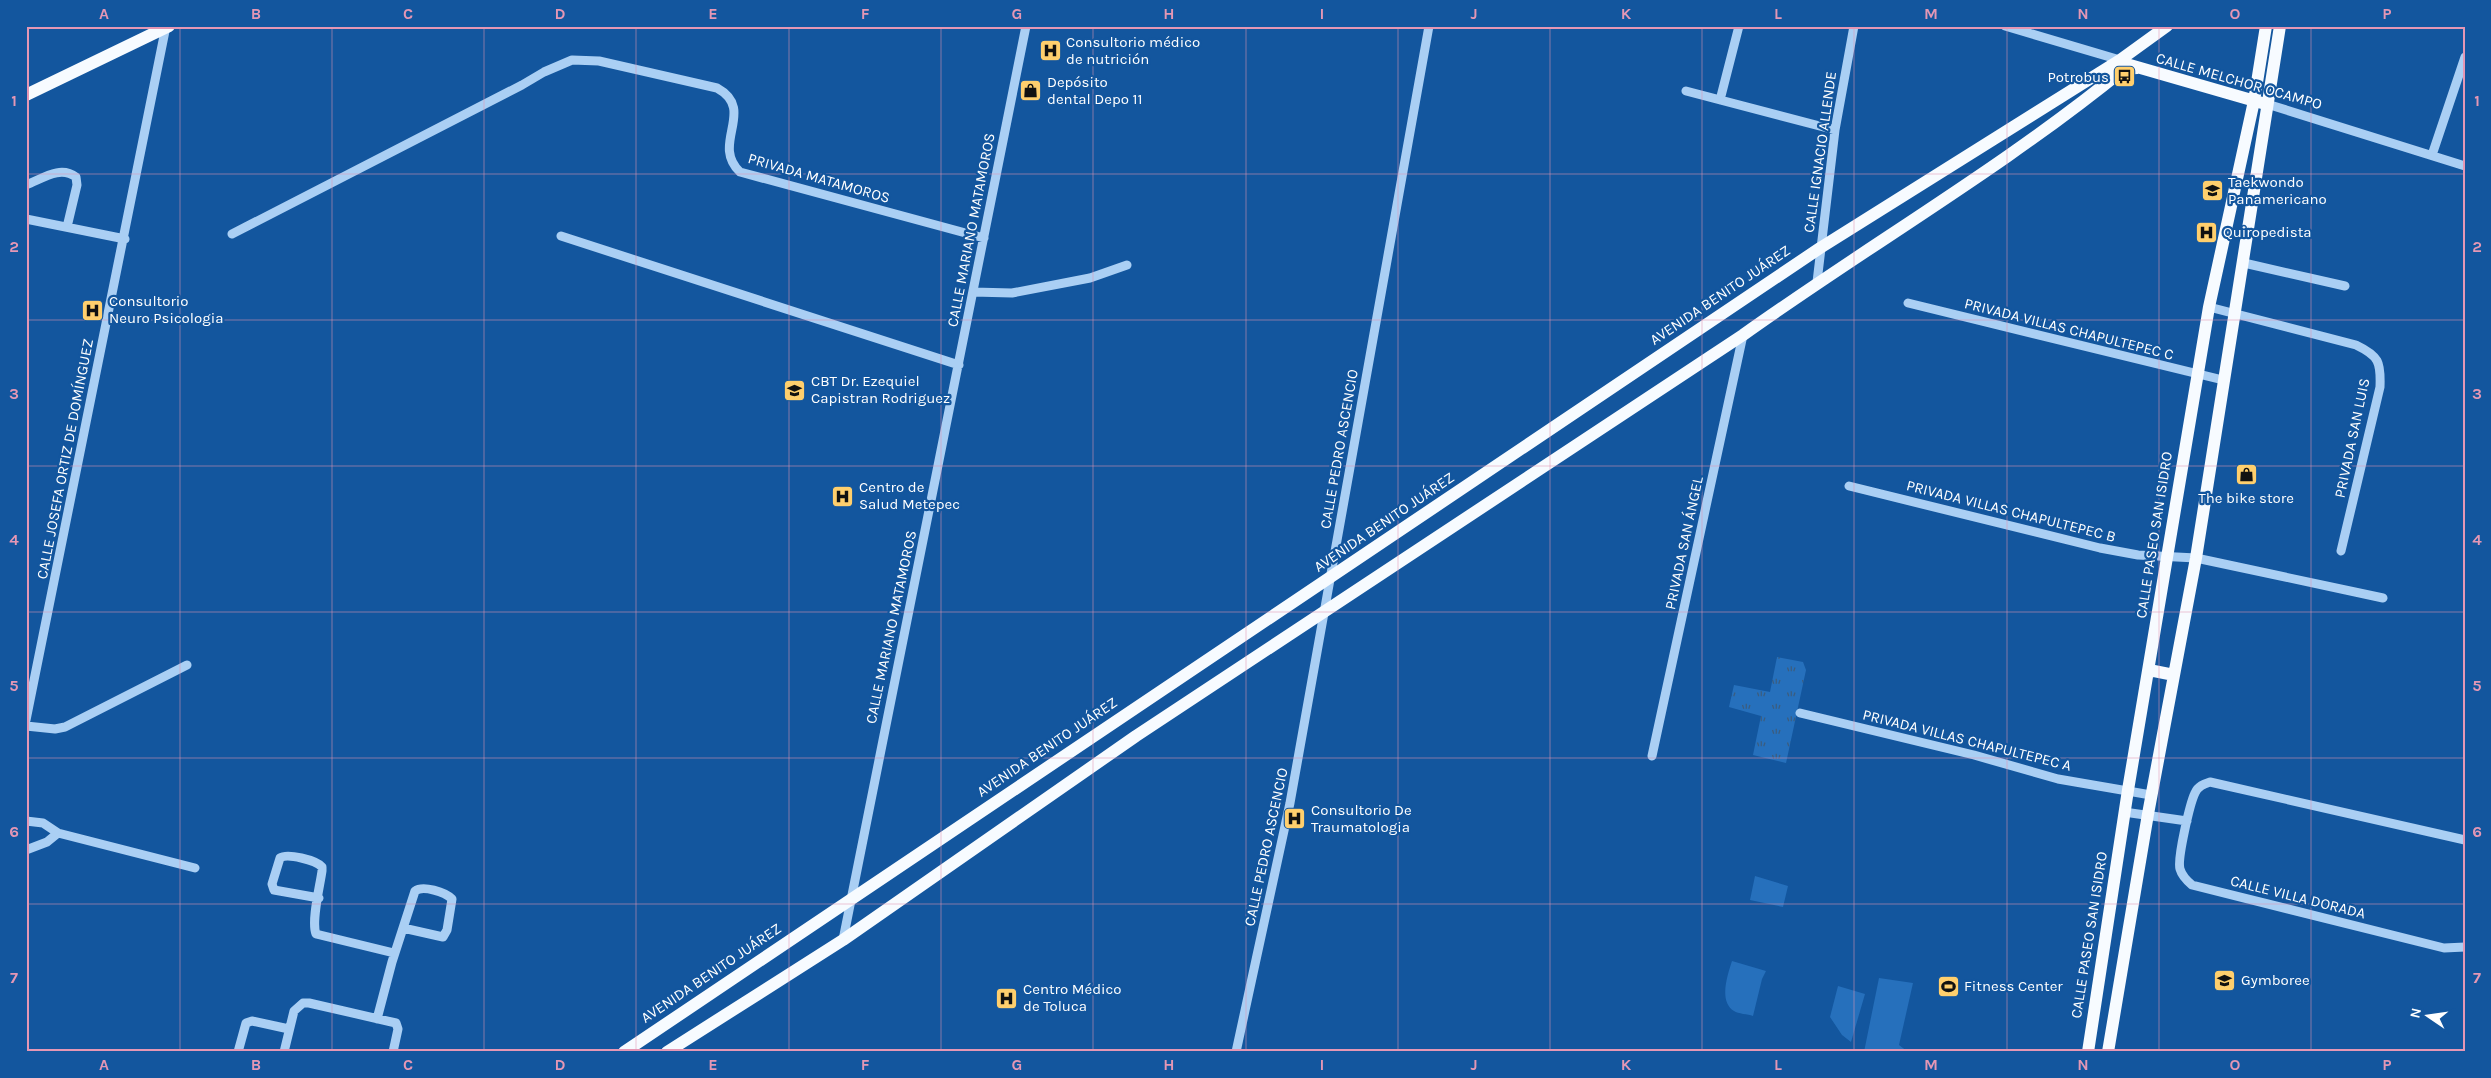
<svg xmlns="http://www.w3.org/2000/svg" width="2491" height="1078" font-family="Karla,sans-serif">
<defs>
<pattern id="grass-tufts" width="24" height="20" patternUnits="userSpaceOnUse" patternTransform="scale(1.25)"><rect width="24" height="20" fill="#2670bc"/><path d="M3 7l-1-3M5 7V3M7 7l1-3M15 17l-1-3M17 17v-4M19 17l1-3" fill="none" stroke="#3b5c7e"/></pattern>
</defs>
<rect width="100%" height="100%" fill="#13569e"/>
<!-- grass -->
<path fill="url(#grass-tufts)" d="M1777,657L1803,662L1806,670L1786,763L1753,755L1761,716L1729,707L1734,685L1770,692Z"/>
<!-- garden -->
<path fill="#2670bc" d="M1755,876L1788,886L1783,907L1750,900Z
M1732,961L1766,971L1762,979L1753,1016C1748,1014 1738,1014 1734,1011C1718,1001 1728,974 1732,961Z
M1879,978L1913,983L1899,1045L1908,1052H1864Z
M1838,986L1865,994L1851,1042L1842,1035L1830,1017Z"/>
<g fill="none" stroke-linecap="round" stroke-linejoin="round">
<!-- minor -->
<path stroke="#aacff4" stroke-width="9" d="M2005,26L2120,60
M1686,91L1835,130
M1720,100L1739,26
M2267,104L2465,166
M2432,155L2465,57
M26,185C42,179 60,165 76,177L77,185L67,227
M26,219L125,239
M232,234L522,85L544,72L572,60L599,61L717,88C757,110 710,144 740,172L984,238
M561,236L959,365
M2244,263L2345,286
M1817,282L1835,130L1854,26
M973,292L1012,293L1090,278L1127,265
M1908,303L2223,380
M2209,307L2356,345C2379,356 2381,362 2380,387L2341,551
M1849,486L2100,548L2138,555L2196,558L2383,598
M1800,713L1974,755L2058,779L2151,795
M26,720L166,26
M26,726L55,729L65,727L187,665
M1652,756L1743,335
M2124,812L2187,821
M26,821L43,823L58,833L195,868
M2465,840L2210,782C2204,784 2198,786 2195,793C2190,803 2177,859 2180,869C2182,876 2186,880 2192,885L2444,948L2465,947
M26,850L47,842L58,833
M319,898L274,890L272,884L280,858C287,853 316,860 322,867V871C320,886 311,921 316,934L394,953
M843,940L1026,26
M377,1019L392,962L415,891C423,885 445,892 452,899L447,930L443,937L403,928
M238,1052L246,1023L252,1021L289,1029
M284,1052L294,1011L303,1003H309L396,1023L398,1029L393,1052
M1236,1052L1290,803L1429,26"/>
<!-- major -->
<path stroke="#f7fbff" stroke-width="12" d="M2130,65L2262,103
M26,95L169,26
M2149,670L2174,675
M624,1052L1820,248L2120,60L2167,26
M667,1052L843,940L1136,736L1743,335C1869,245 2004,167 2124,69L2137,68
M2088,1052L2128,790L2209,307L2254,101L2266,26
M2108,1052L2148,814L2196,558L2280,26"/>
</g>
<!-- grid -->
<path fill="none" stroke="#e497b5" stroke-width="1" stroke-opacity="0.55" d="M180,26V1052M332,26V1052M484,26V1052M636,26V1052M789,26V1052M941,26V1052M1093,26V1052M1246,26V1052M1398,26V1052M1550,26V1052M1702,26V1052M1854,26V1052M2007,26V1052M2159,26V1052M2311,26V1052M26,174H2465M26,320H2465M26,466H2465M26,612H2465M26,758H2465M26,904H2465"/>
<!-- icons -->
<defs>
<symbol id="hospital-square" viewBox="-11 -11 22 22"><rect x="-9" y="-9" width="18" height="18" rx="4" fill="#ffcf6d" stroke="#13569e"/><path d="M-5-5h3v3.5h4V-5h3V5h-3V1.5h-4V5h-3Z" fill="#111"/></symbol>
<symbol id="bus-square" viewBox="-11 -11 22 22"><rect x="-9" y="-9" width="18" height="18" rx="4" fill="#ffcf6d" stroke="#13569e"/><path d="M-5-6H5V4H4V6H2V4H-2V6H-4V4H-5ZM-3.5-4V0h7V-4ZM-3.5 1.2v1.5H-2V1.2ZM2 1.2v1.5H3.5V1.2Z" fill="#111"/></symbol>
<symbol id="shop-square" viewBox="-11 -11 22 22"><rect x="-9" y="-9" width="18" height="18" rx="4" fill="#ffcf6d" stroke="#13569e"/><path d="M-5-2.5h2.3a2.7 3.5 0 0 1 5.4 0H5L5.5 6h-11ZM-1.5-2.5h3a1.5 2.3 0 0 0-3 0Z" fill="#111"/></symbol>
<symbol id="school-square" viewBox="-11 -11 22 22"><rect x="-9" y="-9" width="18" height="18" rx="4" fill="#ffcf6d" stroke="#13569e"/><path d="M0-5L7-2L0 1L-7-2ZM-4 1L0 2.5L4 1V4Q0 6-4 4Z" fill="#111"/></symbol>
<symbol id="stadium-square" viewBox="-11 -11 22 22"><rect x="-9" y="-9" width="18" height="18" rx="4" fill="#ffcf6d" stroke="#13569e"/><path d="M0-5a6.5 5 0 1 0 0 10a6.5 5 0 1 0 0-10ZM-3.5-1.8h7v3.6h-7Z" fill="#111"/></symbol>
</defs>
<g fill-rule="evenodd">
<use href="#hospital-square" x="1038" y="38" width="25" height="25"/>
<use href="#bus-square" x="2112" y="64" width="25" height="25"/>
<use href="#shop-square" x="1018" y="78" width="25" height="25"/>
<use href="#school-square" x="2200" y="178" width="25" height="25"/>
<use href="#hospital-square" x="2194" y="220" width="25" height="25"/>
<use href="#hospital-square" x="80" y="298" width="25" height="25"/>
<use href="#school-square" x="782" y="378" width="25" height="25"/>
<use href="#shop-square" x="2234" y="462" width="25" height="25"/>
<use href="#hospital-square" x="830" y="484" width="25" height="25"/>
<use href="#hospital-square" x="1282" y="806" width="25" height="25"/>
<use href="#school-square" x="2212" y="968" width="25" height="25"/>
<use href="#stadium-square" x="1936" y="974" width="25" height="25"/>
<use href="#hospital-square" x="994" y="986" width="25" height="25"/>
</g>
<g text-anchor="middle" stroke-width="4.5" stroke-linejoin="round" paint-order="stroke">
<!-- poi labels -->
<g font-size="15" fill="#fff" stroke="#13569e" text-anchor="start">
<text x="1066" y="47">Consultorio médico<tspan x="1066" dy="17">de nutrición</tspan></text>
<text x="2109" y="82" text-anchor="end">Potrobus</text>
<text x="1047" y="87">Depósito<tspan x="1047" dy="17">dental Depo 11</tspan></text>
<text x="2228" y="187">Taekwondo<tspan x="2228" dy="17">Panamericano</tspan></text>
<text x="2223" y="237">Quiropedista</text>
<text x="109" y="306">Consultorio<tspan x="109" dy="17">Neuro Psicologia</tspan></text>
<text x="811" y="386">CBT Dr. Ezequiel<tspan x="811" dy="17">Capistran Rodriguez</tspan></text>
<text x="859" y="492">Centro de<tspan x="859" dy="17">Salud Metepec</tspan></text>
<text x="2246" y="503" text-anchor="middle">The bike store</text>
<text x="1311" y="815">Consultorio De<tspan x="1311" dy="17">Traumatologia</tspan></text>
<text x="2241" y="985">Gymboree</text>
<text x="1964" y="991">Fitness Center</text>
<text x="1023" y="994">Centro Médico<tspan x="1023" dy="17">de Toluca</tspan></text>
</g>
<!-- street labels -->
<g font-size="15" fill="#fff" stroke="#13569e">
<text transform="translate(2239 81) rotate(16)" y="5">CALLE MELCHOR OCAMPO</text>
<text transform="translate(1820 152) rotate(-82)" y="5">CALLE IGNACIO ALLENDE</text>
<text transform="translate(819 178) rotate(16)" y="5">PRIVADA MATAMOROS</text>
<text transform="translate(971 230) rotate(-79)" y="5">CALLE MARIANO MATAMOROS</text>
<text transform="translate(1720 295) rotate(-34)" y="5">AVENIDA BENITO JUÁREZ</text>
<text transform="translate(2069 329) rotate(14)" y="5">PRIVADA VILLAS CHAPULTEPEC C</text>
<text transform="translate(2352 438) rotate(-78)" y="5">PRIVADA SAN LUIS</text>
<text transform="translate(1339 449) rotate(-80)" y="5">CALLE PEDRO ASCENCIO</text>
<text transform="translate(65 459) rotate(-79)" y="5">CALLE JOSEFA ORTIZ DE DOMÍNGUEZ</text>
<text transform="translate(2011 511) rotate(14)" y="5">PRIVADA VILLAS CHAPULTEPEC B</text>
<text transform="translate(1384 522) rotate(-34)" y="5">AVENIDA BENITO JUÁREZ</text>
<text transform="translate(2154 535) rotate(-81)" y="5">CALLE PASEO SAN ISIDRO</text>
<text transform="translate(1684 543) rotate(-78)" y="5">PRIVADA SAN ÁNGEL</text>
<text transform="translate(891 627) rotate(-78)" y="5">CALLE MARIANO MATAMOROS</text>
<text transform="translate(1967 740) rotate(14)" y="5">PRIVADA VILLAS CHAPULTEPEC A</text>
<text transform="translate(1047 747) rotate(-34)" y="5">AVENIDA BENITO JUÁREZ</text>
<text transform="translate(1266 847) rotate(-78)" y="5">CALLE PEDRO ASCENCIO</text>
<text transform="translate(2298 897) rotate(14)" y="5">CALLE VILLA DORADA</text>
<text transform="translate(2089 935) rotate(-81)" y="5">CALLE PASEO SAN ISIDRO</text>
<text transform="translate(711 973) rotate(-34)" y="5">AVENIDA BENITO JUÁREZ</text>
</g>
</g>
<!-- border -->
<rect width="2491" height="1078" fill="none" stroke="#13569e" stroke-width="55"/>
<!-- north arrow -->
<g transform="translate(2428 1016) rotate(283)" stroke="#13569e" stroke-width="4" paint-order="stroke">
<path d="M0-4L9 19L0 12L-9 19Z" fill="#ffffff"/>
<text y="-8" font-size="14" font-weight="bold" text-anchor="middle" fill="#ffffff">N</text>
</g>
<rect x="28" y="28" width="2436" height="1022" fill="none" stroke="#e497b5" stroke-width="2"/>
<g font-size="16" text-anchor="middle" font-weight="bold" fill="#e497b5">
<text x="104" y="19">A</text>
<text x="256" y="19">B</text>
<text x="408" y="19">C</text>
<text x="560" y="19">D</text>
<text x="713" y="19">E</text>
<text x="865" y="19">F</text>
<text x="1017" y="19">G</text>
<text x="1169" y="19">H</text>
<text x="1322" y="19">I</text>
<text x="1474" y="19">J</text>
<text x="1626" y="19">K</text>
<text x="1778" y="19">L</text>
<text x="1931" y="19">M</text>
<text x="2083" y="19">N</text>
<text x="2235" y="19">O</text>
<text x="2387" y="19">P</text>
<text x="14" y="106">1</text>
<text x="2477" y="106">1</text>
<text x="14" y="252">2</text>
<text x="2477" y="252">2</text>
<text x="14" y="399">3</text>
<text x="2477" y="399">3</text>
<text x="14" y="545">4</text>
<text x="2477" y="545">4</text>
<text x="14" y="691">5</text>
<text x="2477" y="691">5</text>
<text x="14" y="837">6</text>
<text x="2477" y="837">6</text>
<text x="14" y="983">7</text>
<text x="2477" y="983">7</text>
<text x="104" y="1070">A</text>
<text x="256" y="1070">B</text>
<text x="408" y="1070">C</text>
<text x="560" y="1070">D</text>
<text x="713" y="1070">E</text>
<text x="865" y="1070">F</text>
<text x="1017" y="1070">G</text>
<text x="1169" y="1070">H</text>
<text x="1322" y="1070">I</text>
<text x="1474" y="1070">J</text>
<text x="1626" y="1070">K</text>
<text x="1778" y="1070">L</text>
<text x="1931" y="1070">M</text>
<text x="2083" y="1070">N</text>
<text x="2235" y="1070">O</text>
<text x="2387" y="1070">P</text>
</g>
</svg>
